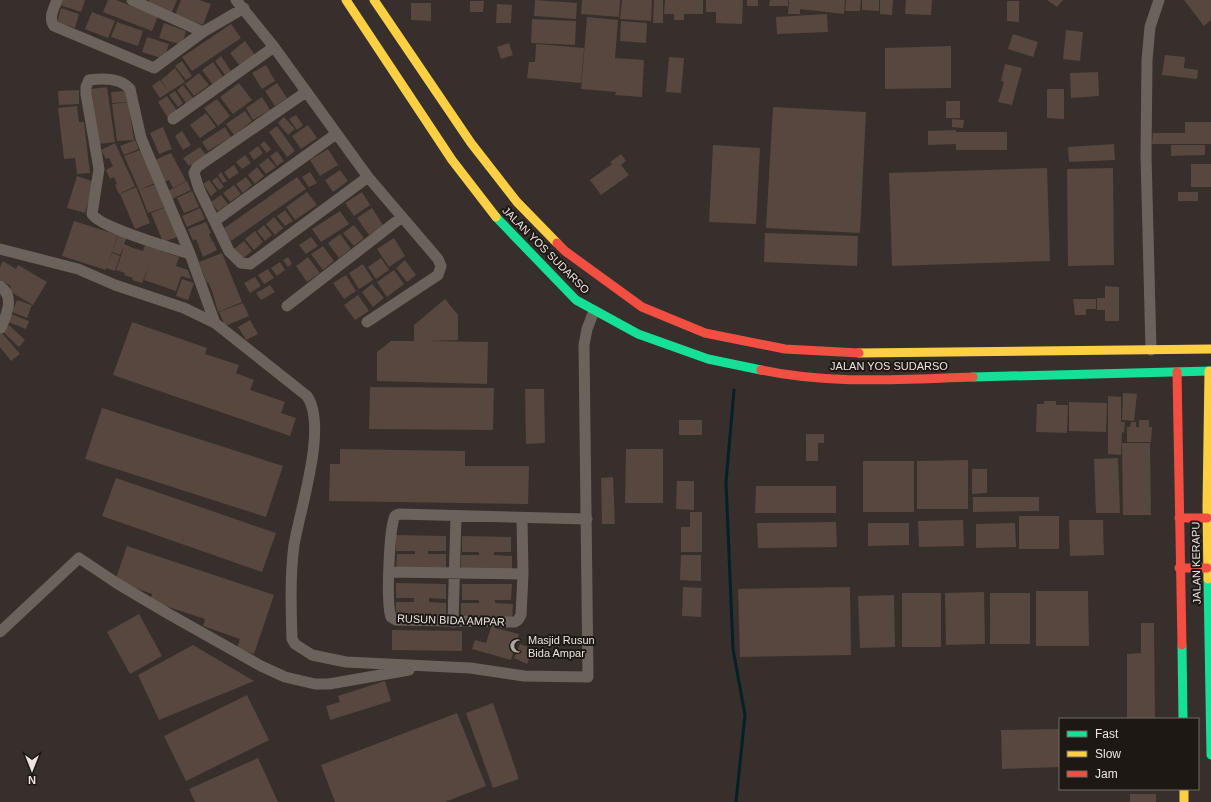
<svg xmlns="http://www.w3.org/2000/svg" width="1211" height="802" font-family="Helvetica,sans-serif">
<rect width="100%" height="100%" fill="#372f2b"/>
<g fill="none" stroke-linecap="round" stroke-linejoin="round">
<!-- stream -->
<path stroke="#052128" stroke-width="3" d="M734,390L726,482L733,649L745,715L736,802"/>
</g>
<!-- building -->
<path fill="#57473e" d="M62,0H85L81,12L60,5Z
M108,0H116L158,16L152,31L103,12Z
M149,0H177L171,14L148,4Z
M181,0H199L211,4L203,25L175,15Z
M535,0L577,3L576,19L534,16Z
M582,0H620L619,17L581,14Z
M622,0H652L651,21L620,19Z
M654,0H663V23H653Z
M665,0H703V14H684V20H674V14H664Z
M706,0H743L742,24L716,23V12H706Z
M747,0H758V6H747Z
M770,0H788V6H769Z
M789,0H845L844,14L800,9V14H788Z
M846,0H861L860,11H845Z
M862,0H879V11L862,10Z
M880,0H893L892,15L880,14Z
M906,0H932L931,15L905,14Z
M1047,0H1063L1057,7Z
M1184,0H1211V20L1204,26Z
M470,1H484L483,12H470Z
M1007,1H1019V22L1007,21Z
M411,3H431V21L411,20Z
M497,4L512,5L511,23H496Z
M61,8L79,14L75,28L57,22Z
M92,12L115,21L108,38L85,29Z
M827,14L828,32L777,34L776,17Z
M587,17L618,20L615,58L644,60L642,97L615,95L616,92L581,89Z
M532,19L576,21L575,45L531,43Z
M621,21L647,23L646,43L620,41Z
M117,22L143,31L138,46L111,37Z
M164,23L186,31L182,45L159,38Z
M231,24L241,38L192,71L182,57Z
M1066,30L1083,32L1080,61L1063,59Z
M1013,34L1038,42L1033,57L1008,49Z
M147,37L169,44L164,59L142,52Z
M245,41L255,55L240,66L230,53Z
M509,43L513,55L501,59L497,47Z
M536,44L584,48L581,83L527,78L529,62H535Z
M951,46V88L885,89V48Z
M1165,55L1185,57L1184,68L1198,70L1197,79L1162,75Z
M221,56L231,71L225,75L215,61Z
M669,57L684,58L681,93L666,92Z
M182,61L192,76L186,80L175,66Z
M213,62L224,78L213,85L202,70Z
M1005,64L1022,68L1012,105L998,102L1004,82L1001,81Z
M266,65L275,81L262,89L252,73Z
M175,68L185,82L169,92L161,80Z
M1098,72L1099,96L1071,98L1070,73Z
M199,73L209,85L194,96L185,84Z
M160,80L169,92L160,98L152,86Z
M239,83L252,100L233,114L220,97Z
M277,83L287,98L275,106L265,91Z
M183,85L193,98L186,103L177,90Z
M107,87L115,142L99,144L91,89Z
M1047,89H1064V119L1047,118Z
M79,90V104L59,105L58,91Z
M126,91L127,102L112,103L111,92Z
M175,91L183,103L178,107L169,95Z
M167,96L178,112L168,118L158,102Z
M262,97L270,110L253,120L246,108Z
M217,99L230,116L218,126L204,108Z
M946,101H960V118H946Z
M128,102L134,140L117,141L112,104Z
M77,106L79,122H84L90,173L77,174L75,158L64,159L58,108Z
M773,107L866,112L860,233L766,228Z
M245,111L252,121L234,135L226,124Z
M206,113L216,127L200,138L190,125Z
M296,115L303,125L297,130L289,119Z
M284,117L295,129L288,135L278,123Z
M952,119L964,120L963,128L952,127Z
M1185,122H1211V144H1152L1153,133H1185Z
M308,125L317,138L301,149L292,136Z
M277,126L295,151L287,157L269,132Z
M163,127L172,149L159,154L150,133Z
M225,127L231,137L208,151L202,142Z
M956,130V132H1007V150H956V144L928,145V131Z
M182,131L191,145L183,150L175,136Z
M135,140L139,149L124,155L120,146Z
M264,141L271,149L267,153L260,145Z
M115,143L135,186L119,194L115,185L117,184L114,177L110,179L106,170L113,166L109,158L106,159L101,150Z
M1114,144L1115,160L1069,162L1068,147Z
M713,145L760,148L756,224L709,222Z
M1171,145H1205V155L1171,156Z
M258,146L263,153L254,160L249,153Z
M200,147L206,155L189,166L183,158Z
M328,149L338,165L320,176L310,160Z
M140,150L155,183L139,190L124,156Z
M277,151L284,161L277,166L270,156Z
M171,153L186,181L173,188L169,180L164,182L153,161Z
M621,154L626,161L621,165L629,175L601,195L590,180L612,164L610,162Z
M245,155L251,163L242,169L236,162Z
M268,158L276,167L266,174L259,165Z
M1191,164H1211V187H1191Z
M234,165L239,173L229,179L224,172Z
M257,167L264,176L255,184L248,175Z
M1047,168L1050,261L892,266L889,173Z
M1113,168L1114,265L1068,266L1067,169Z
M340,170L348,181L333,192L325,180Z
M221,172L227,181L223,183L218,175Z
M310,172L317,183L309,187L302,177Z
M77,176L95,182L85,213L67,208Z
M217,177L224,187L219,190L212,181Z
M246,177L252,185L243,193L236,184Z
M297,177L306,189L231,241L223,229Z
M209,180L217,191L211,196L203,184Z
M187,181L191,190L172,199L168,191Z
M156,184L165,207L148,213L139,190Z
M234,185L241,194L230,202L223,193Z
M136,187L150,223L135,229L120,194Z
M192,191L199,207L184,213L177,198Z
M307,192L317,205L295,220L286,207Z
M362,192L370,205L354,216L345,203Z
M1178,192H1198V201H1178Z
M221,195L228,204L218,211L211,202Z
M166,207L177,237L163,242L151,213Z
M200,208L205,219L187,227L182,216Z
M372,208L383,225L369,235L357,218Z
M285,210L293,221L285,226L277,216Z
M340,211L349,224L321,242L312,229Z
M274,217L283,228L275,235L266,224Z
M74,221L118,235L107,266L112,253L120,256L115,271L106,268V270L62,256Z
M206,222L211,233L209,234L212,241L207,243L213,241L217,250L203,257L196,239L193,241L188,229Z
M264,225L272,235L265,241L257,231Z
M354,225L364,238L354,246L343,233Z
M255,231L263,242L254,250L245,239Z
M765,233L858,236L857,266L764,262Z
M119,234L127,237L124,244L133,248L143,251L145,245L179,257L176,266L188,270L191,279L181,276L176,291L144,280L149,266L152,267L121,256L124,246L120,255L112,252Z
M340,234L351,249L339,258L328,243Z
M311,237L318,246L306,254L299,245Z
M394,238L405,256L389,267L377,249Z
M244,241L252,251L242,259L234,249Z
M323,246L334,261L323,270L311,254Z
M222,253L242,302L218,312L212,291L208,282L207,283L199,262Z
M121,256L149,266L142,283L132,280L133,278L124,275L125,273L116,270Z
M288,257L292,264L288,267L283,260Z
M308,257L320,273L307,282L296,266Z
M381,258L389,270L376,279L368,267Z
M405,260L416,275L407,282L396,268Z
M3,261L16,269L18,265L47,282L33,305L9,291L11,286L0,280V267Z
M280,262L285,270L277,276L271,268Z
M363,264L373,280L359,289L349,273Z
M268,269L274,278L264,284L258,275Z
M394,270L404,284L387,297L377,282Z
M346,275L356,291L344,299L333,283Z
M255,277L261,286L250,293L244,283Z
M182,279L194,283L188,300L176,296Z
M372,284L384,298L373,307L362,292Z
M270,285L275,292L261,300L256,293Z
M1105,286L1119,287V321H1105V310H1097V298H1105Z
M358,295L369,311L355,320L344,305Z
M445,299L458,315V340L428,341L488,342L487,384L377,381V352L391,341H414V325Z
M1073,299H1096V309H1086V315H1075Z
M17,300L32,305L27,318L12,312Z
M243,303L249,316L225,326L219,312Z
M11,314L29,321L26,329L8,322Z
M250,320L258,334L246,340L238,327Z
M132,322L207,348L205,354L239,365L236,373L254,380L250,390L285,402L281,413L296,418L290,436L113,375Z
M9,325L25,340L19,347L3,332Z
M2,333L20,354L11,361L0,347V334Z
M370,387L494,388L493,430L369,429Z
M525,389H544L545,443L526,444Z
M1123,393L1137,394L1134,421L1122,420Z
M1108,396L1121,397V422H1125L1124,433L1122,432L1121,455L1108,454Z
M1044,401H1056V405H1068L1067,433L1036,432L1037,404H1044Z
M1069,402L1107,403L1106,432L1069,431Z
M102,408L283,466L266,517L85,459Z
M679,420H702V435H679Z
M1139,420H1149V427H1152L1151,442H1127V427H1130L1131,422H1136V427H1139Z
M806,434H824V443H818V461H806Z
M1122,443H1150L1151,515H1123Z
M340,449L465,451V466H529L528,504L329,501L330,464H340Z
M626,449H663V503H625Z
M1118,458L1120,513H1096L1094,459Z
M968,460V509H917V461Z
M863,461H914V512H863Z
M972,469H987V493L972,494Z
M613,477L615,524H602L601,478Z
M116,478L276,533L262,572L102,516Z
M677,481H694V510L676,509Z
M756,486H836V513H755Z
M973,497H1039V511L973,512Z
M690,512H702V552H681V527H690Z
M1019,516H1059V549H1019Z
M963,520L964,546L919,547L918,521Z
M1069,520H1103L1104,555L1070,556Z
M836,522L837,547L758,548L757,523Z
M868,523H909V545L868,546Z
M1015,523L1016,547L976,548V524Z
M396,535L446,536V551H428V554H446V570L396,569L397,554H415V551H396Z
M462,536L511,537V552H494V555L512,556V571L461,570V555H479V552H462Z
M127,546L274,595L254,654L237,648L240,639L203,626L205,619L150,601L152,594L115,581Z
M681,555H701V581L680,580Z
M396,583L446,584V599L429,598V602L446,603V618L396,617V602H414V598H396Z
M462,584H512L511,600H495V603L513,604L512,619L461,618V603H479V600H462Z
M683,587L702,588L701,617L682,616Z
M850,587L851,655L740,657L738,589Z
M1036,591H1088L1089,646H1036Z
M984,592L985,644L946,645L945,593Z
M902,593H941V647H902Z
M990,593H1030V644H990Z
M894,595L895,647L860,648L858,596Z
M139,614L162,656L130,674L107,632Z
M1141,623H1154L1155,719H1127V654L1141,653Z
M491,627L519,634L511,660L472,649L475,640L486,643Z
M392,630L462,631V651L392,650Z
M520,644L533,649L527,664L514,658Z
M193,645L254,681L159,720L138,675Z
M385,681L391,701L330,720L326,706L340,702L338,696Z
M247,695L269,740L186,781L164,736Z
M493,703L519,779L493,788L466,713Z
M457,713L486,786L445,802H335L321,765Z
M1060,729V767L1002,769L1001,730Z
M258,758L278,802H195L189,789Z
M1130,794H1156V802H1130Z"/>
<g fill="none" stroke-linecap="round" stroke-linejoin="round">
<!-- street -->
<path stroke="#6b635b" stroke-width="11" d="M57,0C54,8 48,18 54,26L154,68L203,32L244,8
M132,0L203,32
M236,0L274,47L368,177L438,259L441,266L438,275L367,322
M306,92L197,167L194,173L199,189L229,251L241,263L250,264L368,177
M173,119L274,47
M216,220L336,134
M0,249L78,269L115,285L184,308L215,323L307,396C328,426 300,509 294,545C290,575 291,608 292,639L295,644L312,655L346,662L470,668L524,676L588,677L584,345L587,329L594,311
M190,254L141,138L130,89C121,78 103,78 89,80L86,87V94L99,169L92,214C101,228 172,248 190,254L215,323
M0,286C15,297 7,313 1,328
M287,306L402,217
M1151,350L1146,155L1147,60L1150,27L1159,0
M522,519L523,574L521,615L518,620L515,622L396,620L391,617C386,604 389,528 395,516L399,514L587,519
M389,572L523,574
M453,622L456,516
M0,632L79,558L118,584L167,613L261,666L285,677L315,684H329L409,670"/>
<!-- fast -->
<path stroke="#16e098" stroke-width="9" d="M496,217L576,300L638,334L708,359L761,370
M973,377L1211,371
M1208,579L1211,755
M1182,645L1183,719"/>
<!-- slow -->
<path stroke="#ffcf43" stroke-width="9" d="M346,0L452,160L496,217
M374,0L471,143L517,202L557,243
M859,353L1211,349
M1208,579L1207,506L1209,371
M1184,789V802"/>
<!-- jam -->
<path stroke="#f24e42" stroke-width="9" d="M557,243L565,251L642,307L705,333L785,349L859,353
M761,370C830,385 903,379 973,377
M1177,372L1182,645
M1179,518H1207
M1179,568H1207"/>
</g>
<!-- icons -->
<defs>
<symbol id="mosque-bare" viewBox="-9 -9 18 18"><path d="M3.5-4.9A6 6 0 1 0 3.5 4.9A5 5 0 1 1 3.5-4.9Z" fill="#ada5a0" stroke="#1e1814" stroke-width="2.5" paint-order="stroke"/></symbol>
</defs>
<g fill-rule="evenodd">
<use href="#mosque-bare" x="507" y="636" width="20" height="20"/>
</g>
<g text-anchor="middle" stroke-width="4" stroke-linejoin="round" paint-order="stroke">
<!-- street labels -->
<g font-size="11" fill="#ede4df" stroke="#1e1814">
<text transform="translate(546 250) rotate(45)" y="4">JALAN YOS SUDARSO</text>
<text x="889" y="370">JALAN YOS SUDARSO</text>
<text transform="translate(1196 563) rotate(-91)" y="4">JALAN KERAPU</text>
<text transform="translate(451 620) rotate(2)" y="4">RUSUN BIDA AMPAR</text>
</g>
<!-- poi labels -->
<g font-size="11" fill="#ede4df" stroke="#1e1814" text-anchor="start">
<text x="528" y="644">Masjid Rusun<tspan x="528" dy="13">Bida Ampar</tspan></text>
</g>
</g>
<!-- legend -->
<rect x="1059" y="718" width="140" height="72" fill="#1e1814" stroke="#716a65"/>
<rect x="1067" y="731" width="20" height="6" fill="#16e098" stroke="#716a65"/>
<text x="1095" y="738" font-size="12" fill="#ede4df">Fast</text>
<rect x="1067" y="751" width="20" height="6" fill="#ffcf43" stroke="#716a65"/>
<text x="1095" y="758" font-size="12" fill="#ede4df">Slow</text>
<rect x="1067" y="771" width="20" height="6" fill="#f24e42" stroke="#716a65"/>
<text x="1095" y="778" font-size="12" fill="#ede4df">Jam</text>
<!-- north arrow -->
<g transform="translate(32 770) rotate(180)" stroke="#1e1814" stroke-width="3" paint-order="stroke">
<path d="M0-3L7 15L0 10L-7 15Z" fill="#ede4df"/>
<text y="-6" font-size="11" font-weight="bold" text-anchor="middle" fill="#ede4df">N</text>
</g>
</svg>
